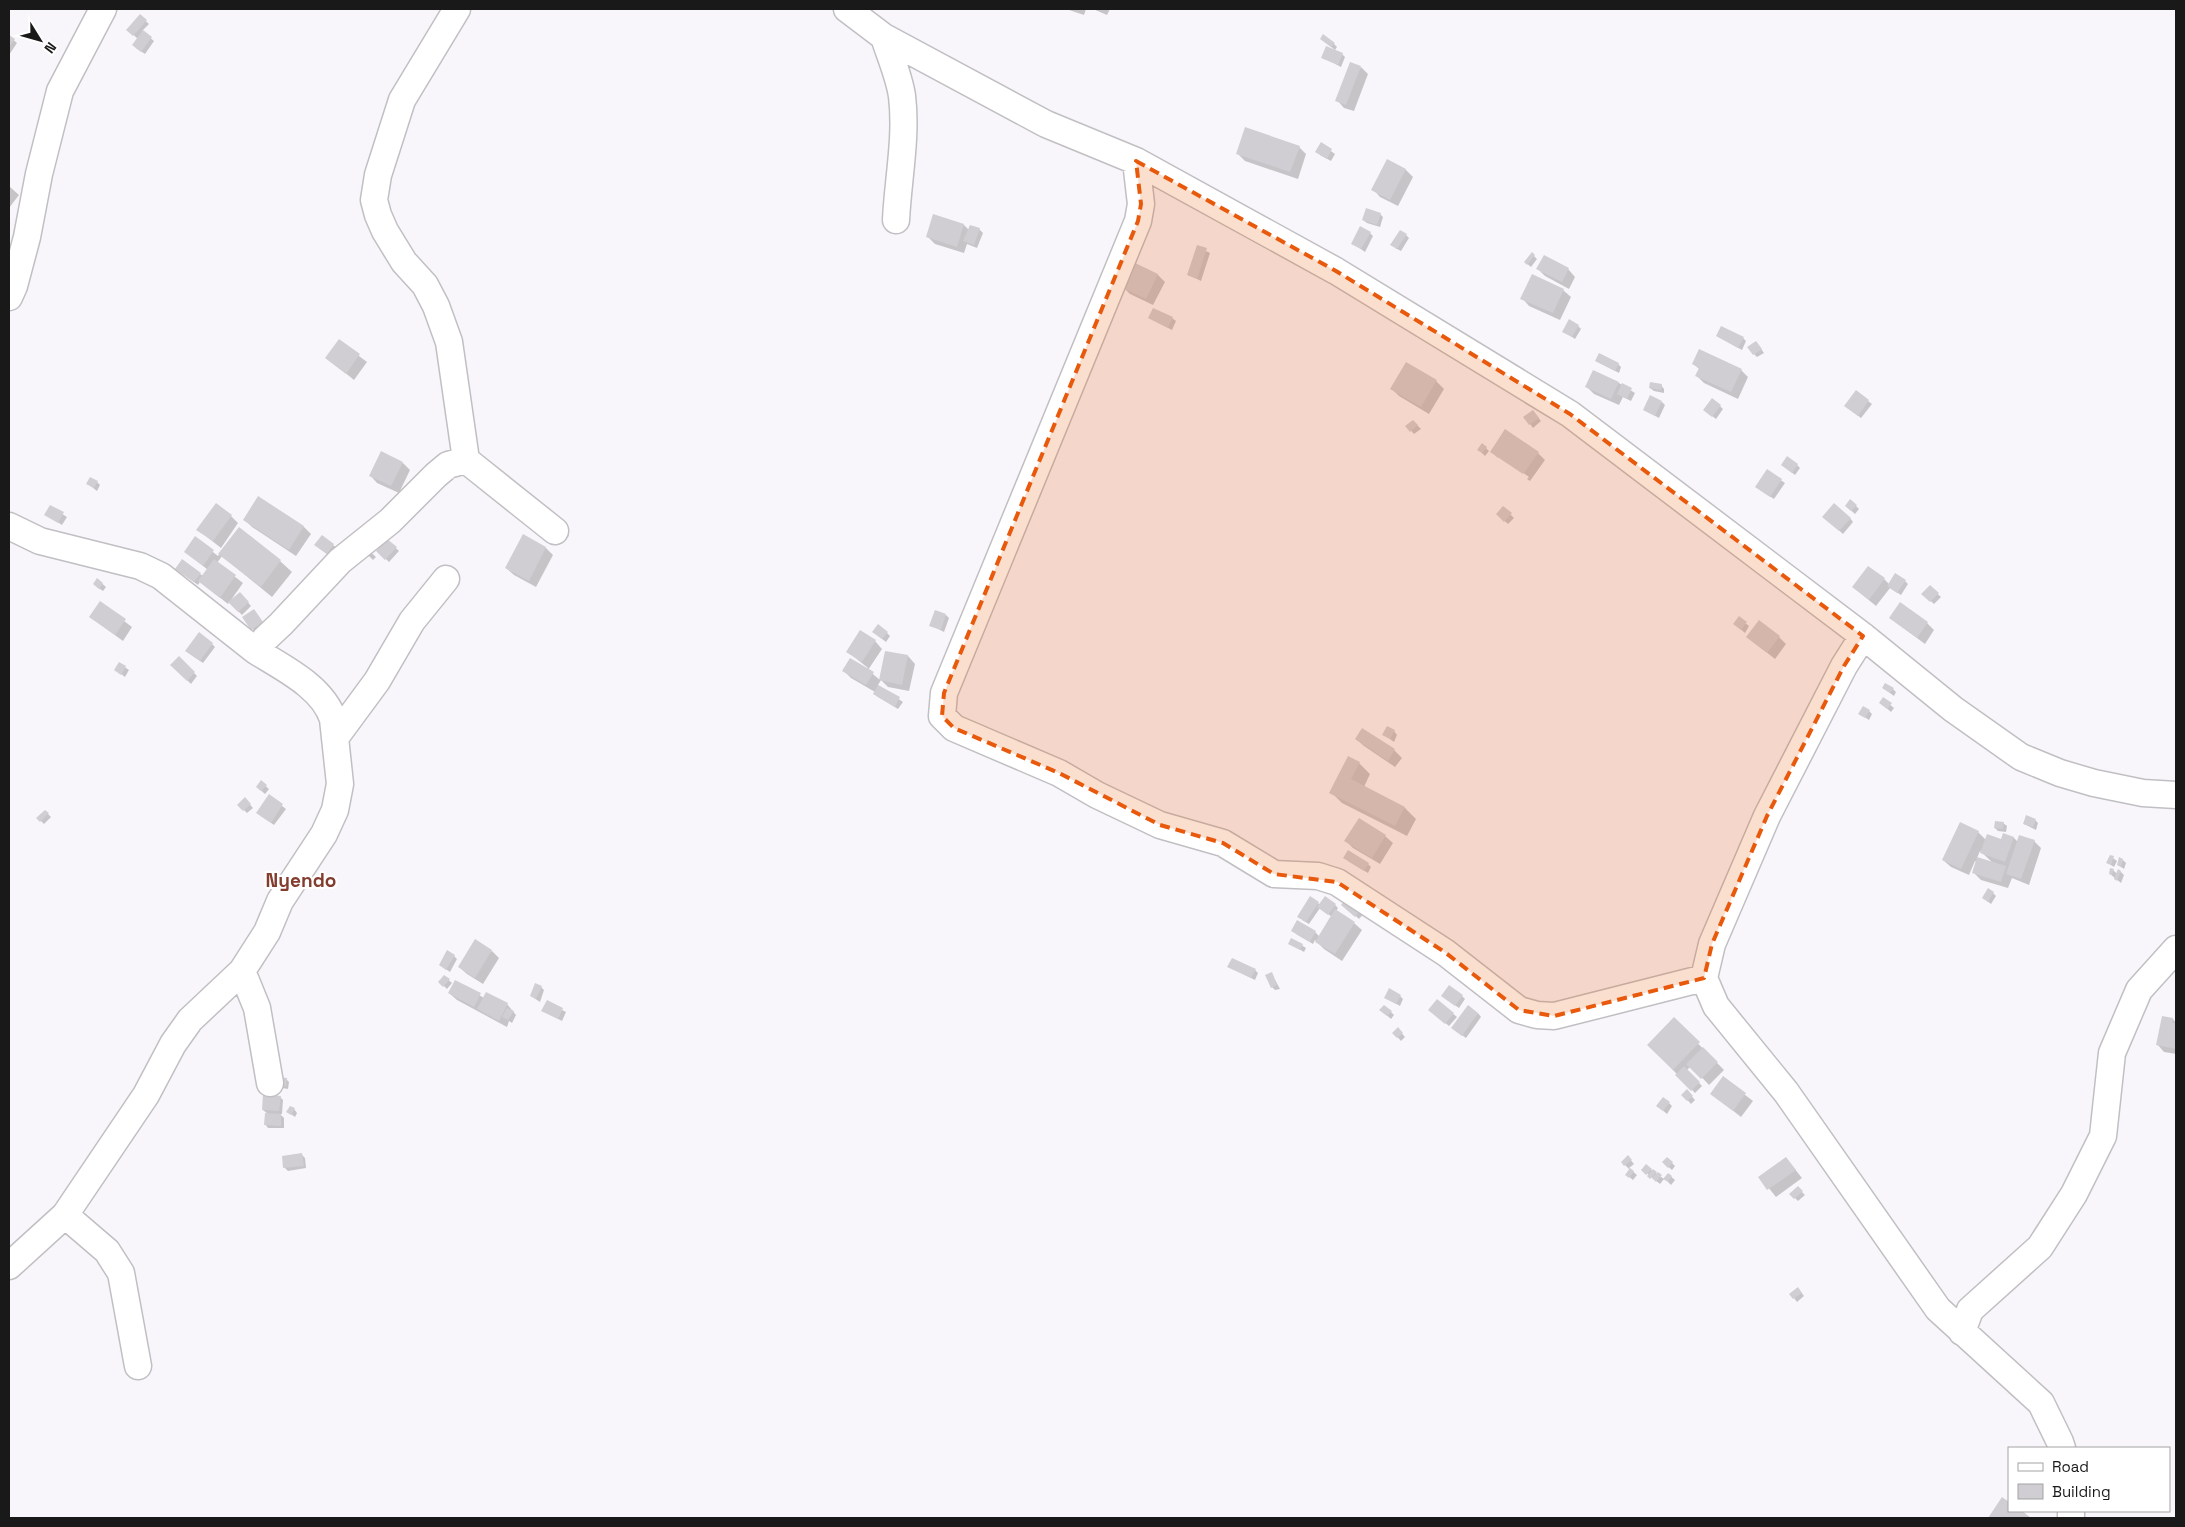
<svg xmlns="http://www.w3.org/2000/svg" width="2185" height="1527" font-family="'Space Grotesk',sans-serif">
<rect width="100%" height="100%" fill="#f9f6fb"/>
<!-- shadow -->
<path fill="#0003" fill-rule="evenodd" d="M1066,9H1086L1084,15Z
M1093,9H1110L1107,15Z
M140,16L149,24L142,31L154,41L145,54L136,48L138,39L128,30Z
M9,36L17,43L9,55Z
M1325,42L1334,44L1337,47L1335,50Z
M1342,54L1345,57L1341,67L1322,57Z
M1361,67L1368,74L1354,111L1344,108L1337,100Z
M1321,144L1335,154L1331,161L1320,155Z
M1299,147L1306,154L1298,179L1245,161L1237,153Z
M1388,161L1406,170L1413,177L1398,206L1380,197L1373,189Z
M9,186L19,195L9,208Z
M1380,214L1383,217L1380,227L1367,223L1363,220Z
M964,225L969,230L979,229L983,233L977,248L967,244L964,253L935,244L928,237Z
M1370,233L1373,236L1365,252L1352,243Z
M1406,235L1409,238L1401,251L1395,248Z
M1198,247L1210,253L1201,281L1189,275Z
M1532,254L1537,259L1531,267L1525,262Z
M1134,263L1158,275L1165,282L1153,305L1130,294L1122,286Z
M1538,269H1568L1575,277L1569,289L1545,276Z
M1563,290L1571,297L1560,320L1529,306L1522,298Z
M1149,318H1172L1176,321L1172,330Z
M1578,326L1581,329L1575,339L1563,331Z
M1717,336L1743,338L1746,341L1742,350Z
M339,341L367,362L354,380L327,358Z
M1759,346L1764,353L1757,357L1754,354Z
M1596,361L1618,364L1621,367L1619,373Z
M1407,364L1436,381L1444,389L1429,414L1399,396L1392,389Z
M1694,364L1741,370L1748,377L1738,399L1704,383L1697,376L1700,370Z
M1619,383L1635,393L1631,401L1623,397L1619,405L1594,394L1587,387Z
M1661,385L1664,389V393L1654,391L1650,388Z
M1856,392L1872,404L1861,418L1849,409Z
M1662,402L1665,405L1659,418L1644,410Z
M1720,406L1723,409L1716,419L1708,413Z
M1536,415L1541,421L1533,428L1530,424Z
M1413,421L1421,429L1414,434L1407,426Z
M1486,448L1489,451L1485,456L1479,450Z
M1491,451L1538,453L1545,460L1530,481L1527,479L1529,477L1498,455V458Z
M403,463L410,470L399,493L377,483L370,475Z
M1782,465H1797L1800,468L1795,475Z
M1767,471L1785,483L1774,499L1760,490Z
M97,482L100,485L97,491L88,484Z
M1851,501L1859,509L1855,514L1846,506Z
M51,507L67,517L62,525L46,515Z
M1504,508L1514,518L1508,524L1497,514Z
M231,516L238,523L221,548L198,530Z
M1824,517L1850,518L1853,522L1843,534Z
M245,520L304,527L311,534L296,556L252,527Z
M239,529L280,561L292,572L272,597L222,556L217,563L243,583L231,600L240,593L251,606L242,615L229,602L228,604L200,582L198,585L180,572L200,574L203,576L208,570L186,552L195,538L218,556Z
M523,536L546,548L553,555L536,587L514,575L506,568Z
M322,537L337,548L331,557L319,548Z
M387,540L399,551L389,562L378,551Z
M366,548L376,557L373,560L364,551Z
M1884,579L1890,585L1905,581L1908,584L1901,595L1890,588L1876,606L1853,587Z
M98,580L106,587L103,591L97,587Z
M1930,587L1941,597L1934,604L1923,594Z
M100,603L132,627L123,641L90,617Z
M257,614L265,626L256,633L244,618Z
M946,615L949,618L944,632L930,625Z
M1739,618L1749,626L1745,633L1738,627Z
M1890,618L1927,623L1934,630L1925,644Z
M887,633L890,636L886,642L877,635Z
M1747,637H1779L1786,644L1775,659Z
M875,641L882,649L868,670L880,680L886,652L908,656L915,664L909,691L888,687L881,680L878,685L903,702L898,709L878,697L875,692L851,678L844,671L867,670L868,668L848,652Z
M212,644L215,647L203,663L190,654Z
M179,658L197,676L191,684L172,665Z
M120,664L129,670L125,677L116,670Z
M1883,688L1893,689L1896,692L1894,696Z
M1883,699L1894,708L1891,712L1884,706Z
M1869,711L1872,714L1869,720L1860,714Z
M1363,730L1394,750L1402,758L1395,767L1364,746L1356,739Z
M1394,731L1397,735L1394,742L1383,734Z
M1359,763L1370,774L1364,787L1405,808L1416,819L1407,836L1342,803L1331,792Z
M261,782L269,789L265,794L257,787Z
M269,796L286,809L274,825L261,816Z
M245,799L253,808L247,813L239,805Z
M45,811L51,817L44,824L38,818Z
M1359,820L1385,836L1393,843L1380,864L1353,848L1346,841Z
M2035,820L2038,823L2036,830L2024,824Z
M2003,823L2007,826L2006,832L1998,831L1995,828Z
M1978,832L1986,840L2002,841L2004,835L2014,838L2018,842L2034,841L2041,848L2029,885L2012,878L2008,888L1981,880L1974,873L1977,862L1975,861L1969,875L1951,867L1943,860ZM1980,851L1992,862L1977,858Z
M2110,856L2117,861L2114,867L2108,863Z
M2123,860L2126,863L2124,869L2118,865Z
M1348,861L1368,864L1371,867L1368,873Z
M2113,870L2117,874L2121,872L2124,875L2121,883L2110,874Z
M1993,893L1996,896L1991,904L1983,898Z
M1318,903L1320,905H1335L1338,908L1336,911L1354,923L1362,930L1342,961L1324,949L1315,940L1313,944L1296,934L1315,932L1320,937L1332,917L1320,908L1309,924L1302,920Z
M1343,904L1366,911L1359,919Z
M1292,939L1306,948L1304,952L1290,944Z
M492,951L499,958L483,984L467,974L459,967Z
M454,956L457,959L450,972L440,965Z
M1229,967L1255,970L1258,973L1255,980Z
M1272,974L1280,989L1275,990L1272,987Z
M444,976L452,983L447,989L440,982Z
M456,981L484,998L507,1004L516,1015L512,1023L509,1021L507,1027L457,1000L449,993Z
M541,987L544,990L540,1002L531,996Z
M1400,996L1403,999L1400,1006L1386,998Z
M1462,996L1465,999L1459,1008L1446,999Z
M1437,1001L1457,1017L1449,1026L1433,1013Z
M547,1002L566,1012L562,1021L543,1011Z
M1391,1012L1394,1015L1391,1019L1384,1013Z
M1478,1013L1481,1017L1466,1038L1456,1031Z
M2163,1017L2173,1019L2176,1023V1054L2164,1052L2157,1044Z
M1674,1019L1724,1070L1709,1085L1691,1066L1687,1070L1702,1086L1695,1093L1649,1045Z
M1398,1029L1405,1037L1401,1041L1394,1033Z
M1723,1078L1753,1101L1741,1117L1712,1094Z
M286,1079L289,1082L288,1089L282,1088L278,1084Z
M1687,1091L1695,1100L1691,1104L1683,1095Z
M280,1097L283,1100L282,1114H280L284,1118V1128H268L265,1124L268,1114L263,1110Z
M1669,1103L1672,1106L1667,1114L1661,1109Z
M294,1109L297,1113L295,1117L288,1112Z
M302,1155L305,1158L306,1168L288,1171L285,1168L283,1158Z
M1628,1157L1634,1164L1629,1168L1637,1175L1633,1180L1627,1175L1630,1170L1622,1162Z
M1667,1158L1675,1166L1672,1170L1663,1162Z
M1786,1158L1802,1178L1776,1197L1760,1177Z
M1646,1166L1664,1179L1660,1184L1643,1170Z
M1668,1174L1675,1180L1671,1185L1668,1182Z
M1798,1188L1805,1195L1798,1201L1791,1194Z
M1801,1292L1804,1296L1797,1302L1791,1294Z
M2002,1499L2009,1511H2020L2031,1518H1989Z"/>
<!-- building -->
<path fill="#d0ced2" d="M140,14L147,20L133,36L126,30Z
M143,30L152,37L141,52L132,45Z
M1323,34L1335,43L1331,47L1320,39Z
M9,35L15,39L9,47Z
M1326,46L1343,53L1338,65L1321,58Z
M1350,62L1361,66L1346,105L1335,101Z
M1245,127L1300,146L1290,172L1236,154Z
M1321,142L1332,149L1327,159L1315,152Z
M1387,159L1406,169L1390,200L1371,190Z
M1366,208L1381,213L1377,225L1362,220Z
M933,214L964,224L957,247L926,237Z
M970,225L980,228L974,245L963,241Z
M1360,226L1371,232L1361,249L1351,244Z
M1400,230L1407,234L1397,249L1390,245Z
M1197,245L1207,248L1197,279L1187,275Z
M1532,252L1535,255L1527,265L1524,262Z
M1544,255L1569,268L1562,282L1536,269Z
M1133,262L1158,274L1146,299L1121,287Z
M1532,274L1564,289L1553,313L1520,299Z
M1153,308L1173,317L1168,328L1148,318Z
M1569,319L1579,325L1572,337L1562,332Z
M1721,326L1744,337L1738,348L1716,336Z
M339,339L360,354L346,374L325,358Z
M1756,341L1762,349L1753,355L1747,347Z
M1699,349L1742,369L1731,392L1695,376L1699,368L1692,364Z
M1599,353L1619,363L1615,371L1595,361Z
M1406,362L1437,380L1421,407L1390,389Z
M1593,370L1619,382L1611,399L1585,387Z
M1650,382L1662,384L1661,390L1649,388Z
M1622,383L1632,388L1627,399L1617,394Z
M1856,390L1869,400L1858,416L1844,406Z
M1650,395L1662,401L1655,416L1643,410Z
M1712,398L1721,405L1712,417L1703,410Z
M1533,410L1539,418L1529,425L1523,417Z
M1413,420L1418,425L1410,432L1405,426Z
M1505,429L1539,452L1523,474L1490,452Z
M1482,443L1487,447L1482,453L1477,450Z
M381,451L403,462L391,486L369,476Z
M1787,456L1798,464L1792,473L1781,465Z
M1767,469L1782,479L1770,497L1755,487Z
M90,477L98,481L94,488L86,484Z
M258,496L304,526L289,550L243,520Z
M1850,499L1857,505L1851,511L1845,506Z
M216,503L232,515L213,541L196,530Z
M1834,503L1851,518L1839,531L1822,517Z
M50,505L64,512L58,523L44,515Z
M1503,506L1512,513L1504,522L1496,514Z
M239,527L281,560L261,587L218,554Z
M523,534L546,547L529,581L505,568Z
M322,535L334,544L327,554L314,545Z
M195,536L214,550L203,566L184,552Z
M387,539L397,547L385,560L376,551Z
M182,559L201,573L194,582L175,569Z
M214,559L236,575L220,598L198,581Z
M1868,566L1885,578L1869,600L1852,587Z
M1895,573L1906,580L1897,593L1887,586Z
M97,578L103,583L99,589L93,584Z
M1930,585L1939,593L1930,602L1921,594Z
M240,592L249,602L238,612L228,602Z
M100,601L126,619L115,635L89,617Z
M1900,602L1928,622L1917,638L1889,618Z
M254,609L263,622L251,630L242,617Z
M935,610L946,614L941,630L929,626Z
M1739,616L1747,622L1741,630L1733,624Z
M1759,620L1780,636L1767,653L1746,637Z
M878,624L888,632L882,639L872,632Z
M860,630L876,640L862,662L846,652Z
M199,632L213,643L200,661L185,651Z
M885,651L908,655L902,685L879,680Z
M179,656L195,672L187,681L170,665Z
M850,658L874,672L866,685L842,671Z
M119,662L126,666L121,675L114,670Z
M1885,683L1894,688L1890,693L1882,688Z
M878,685L900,697L895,707L873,694Z
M1883,697L1892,703L1887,709L1879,703Z
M1863,706L1870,710L1865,718L1858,714Z
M1387,726L1395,730L1390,739L1382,735Z
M1362,728L1395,749L1388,761L1355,739Z
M1348,756L1360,762L1351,779L1405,807L1395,826L1329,793Z
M261,780L267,785L261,791L256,787Z
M269,794L283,804L271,823L256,813Z
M245,797L251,804L243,811L237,805Z
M45,810L49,813L40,822L36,818Z
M2026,815L2036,819L2033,827L2023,824Z
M1359,818L1386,835L1372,858L1344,841Z
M1995,821L2004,822L2003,829L1994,828Z
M1960,822L1979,831L1961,869L1942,860Z
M2003,833L2014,837L2005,862L1980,853L1987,834L2001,839Z
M2019,835L2035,840L2021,879L2006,874Z
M1348,850L1369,863L1364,871L1343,858Z
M2110,855L2114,856L2111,865L2106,863Z
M1977,857L2006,866L2001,882L1972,873Z
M2119,857L2123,859L2121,867L2117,865Z
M2110,868L2114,869L2112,875L2109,874Z
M2118,869L2121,871L2117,881L2114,879Z
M1988,888L1994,892L1988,902L1982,898Z
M1349,895L1363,907L1355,917L1341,905Z
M1310,896L1319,902L1306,922L1297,917Z
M1325,896L1336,904L1328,915L1317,907Z
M1335,909L1355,922L1335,954L1315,942Z
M1297,920L1316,931L1310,942L1291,931Z
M1291,938L1303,944L1300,950L1288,944Z
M475,939L492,950L475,978L458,967Z
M447,950L455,955L446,970L439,965Z
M1232,958L1256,969L1251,978L1227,967Z
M1272,972L1277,985L1271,988L1265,975Z
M444,975L450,979L443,987L438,982Z
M455,980L481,993L474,1007L448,993Z
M535,983L542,986L536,999L530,996Z
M1449,985L1463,995L1455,1006L1441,996Z
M1389,988L1401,995L1396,1004L1384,998Z
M486,992L508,1003L499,1021L477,1009Z
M1437,999L1454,1013L1445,1024L1428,1010Z
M547,1000L563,1008L558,1019L541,1011Z
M1384,1005L1392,1011L1387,1016L1379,1010Z
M1468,1005L1478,1013L1462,1036L1451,1028Z
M507,1008L514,1011L508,1020L502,1017Z
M2162,1016L2173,1018L2172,1023H2176V1049L2156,1045Z
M1674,1017L1700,1042L1673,1070L1647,1045Z
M1398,1027L1403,1033L1397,1038L1392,1033Z
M1703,1047L1718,1062L1701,1079L1686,1064Z
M1684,1066L1700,1082L1691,1091L1675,1075Z
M1723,1076L1746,1093L1733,1111L1710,1094Z
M278,1077L287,1078L286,1086L277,1085Z
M1687,1089L1693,1096L1687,1101L1681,1095Z
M263,1094L281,1096L279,1111L262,1110Z
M1663,1097L1670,1102L1663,1111L1656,1106Z
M290,1106L295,1108L291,1115L286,1112Z
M265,1113L281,1114V1126L264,1125Z
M302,1153L304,1166L283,1168L282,1156Z
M1628,1155L1632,1160L1624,1166L1621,1162Z
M1667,1157L1673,1162L1668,1168L1662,1162Z
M1786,1157L1796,1170L1767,1190L1758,1177Z
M1646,1164L1652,1169L1646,1175L1641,1170Z
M1630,1168L1634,1171L1629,1178L1625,1175Z
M1653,1169L1657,1172L1650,1179L1647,1176Z
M1658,1172L1662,1175L1656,1182L1652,1178Z
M1668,1173L1672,1176L1668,1182L1663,1179Z
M1798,1186L1803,1191L1794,1199L1789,1194Z
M1798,1287L1802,1293L1793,1299L1789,1294Z
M2002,1497L2009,1502V1511H2022L2031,1518H1988Z"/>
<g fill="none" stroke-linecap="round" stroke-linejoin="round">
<defs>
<path id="minor" d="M847,9L884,37L1046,124L1136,161L1336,271L1570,414L1863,636L1953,709L2021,757L2060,773L2094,783L2143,793L2176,795
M884,37C890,56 899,76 902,96C907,137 898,179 896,220
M1136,161L1141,204L1138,221L944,693L942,716L954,728L1059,773L1097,795L1160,825L1223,843L1274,874L1318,876L1337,882L1446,953L1519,1010L1537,1015L1554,1016L1704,978
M9,297L14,286L27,237L39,174L60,91L103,9
M466,460L555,531
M9,526L40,541L140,566L161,576L256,651L265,639L281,624L340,561L390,521L436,475L448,465L466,460L449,342L436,306L425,285L404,262L385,231L378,215L374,200L378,175L402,100L457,9
M1863,636L1844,666L1767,816L1712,944L1704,978L1716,1006L1786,1092L1938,1309L2041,1403L2060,1442L2062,1448
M256,651C283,668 323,687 333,719L340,784L335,810L324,834L280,901L267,932L242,971L257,1008L270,1083
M335,738L377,681L412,621L446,579
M65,1215L107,1251L121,1273L138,1366
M9,1266L65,1215L146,1095L173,1044L190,1020L242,971
M1962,1332L1970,1310L2040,1247L2074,1194L2103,1136L2112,1053L2139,990L2176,949
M2071,1511V1518"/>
</defs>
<!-- minor casing -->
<use href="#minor" stroke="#c1bfc3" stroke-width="29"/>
<!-- minor -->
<use href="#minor" stroke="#fff" stroke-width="26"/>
</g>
<!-- marked area -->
<path fill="#e8590c" fill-opacity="0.2" stroke="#e8590c" stroke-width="4" stroke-dasharray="10 6" stroke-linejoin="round" d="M1136,161L1336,271L1570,414L1863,636L1844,666L1767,816L1712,944L1704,978L1554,1016L1519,1010L1446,953L1337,882L1274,874L1223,843L1160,825L1059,773L954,728L942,716L944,693L1138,221L1141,204Z"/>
<g text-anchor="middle" stroke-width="4.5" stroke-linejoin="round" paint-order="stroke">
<!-- quarter labels -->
<g font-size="19" font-weight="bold" fill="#833d2e" stroke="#fff">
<text x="301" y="887">Nyendo</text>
</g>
</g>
<!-- border -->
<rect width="2185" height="1527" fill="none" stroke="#19191a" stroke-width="20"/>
<!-- legend -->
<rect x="2008" y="1447" width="162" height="65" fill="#ffffff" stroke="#a3a3a3"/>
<rect x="2018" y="1463" width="25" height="8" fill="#ffffff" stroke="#a3a3a3"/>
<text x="2052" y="1472" font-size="15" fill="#19191a">Road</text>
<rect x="2018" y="1484" width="25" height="15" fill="#d0ced2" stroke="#a3a3a3"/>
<text x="2052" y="1497" font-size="15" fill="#19191a">Building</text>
<!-- north arrow -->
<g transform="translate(40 40) rotate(127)" stroke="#ffffff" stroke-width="4" paint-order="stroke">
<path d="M0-4L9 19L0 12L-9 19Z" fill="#19191a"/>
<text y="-8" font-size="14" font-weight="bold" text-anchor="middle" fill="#19191a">N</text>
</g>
</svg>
